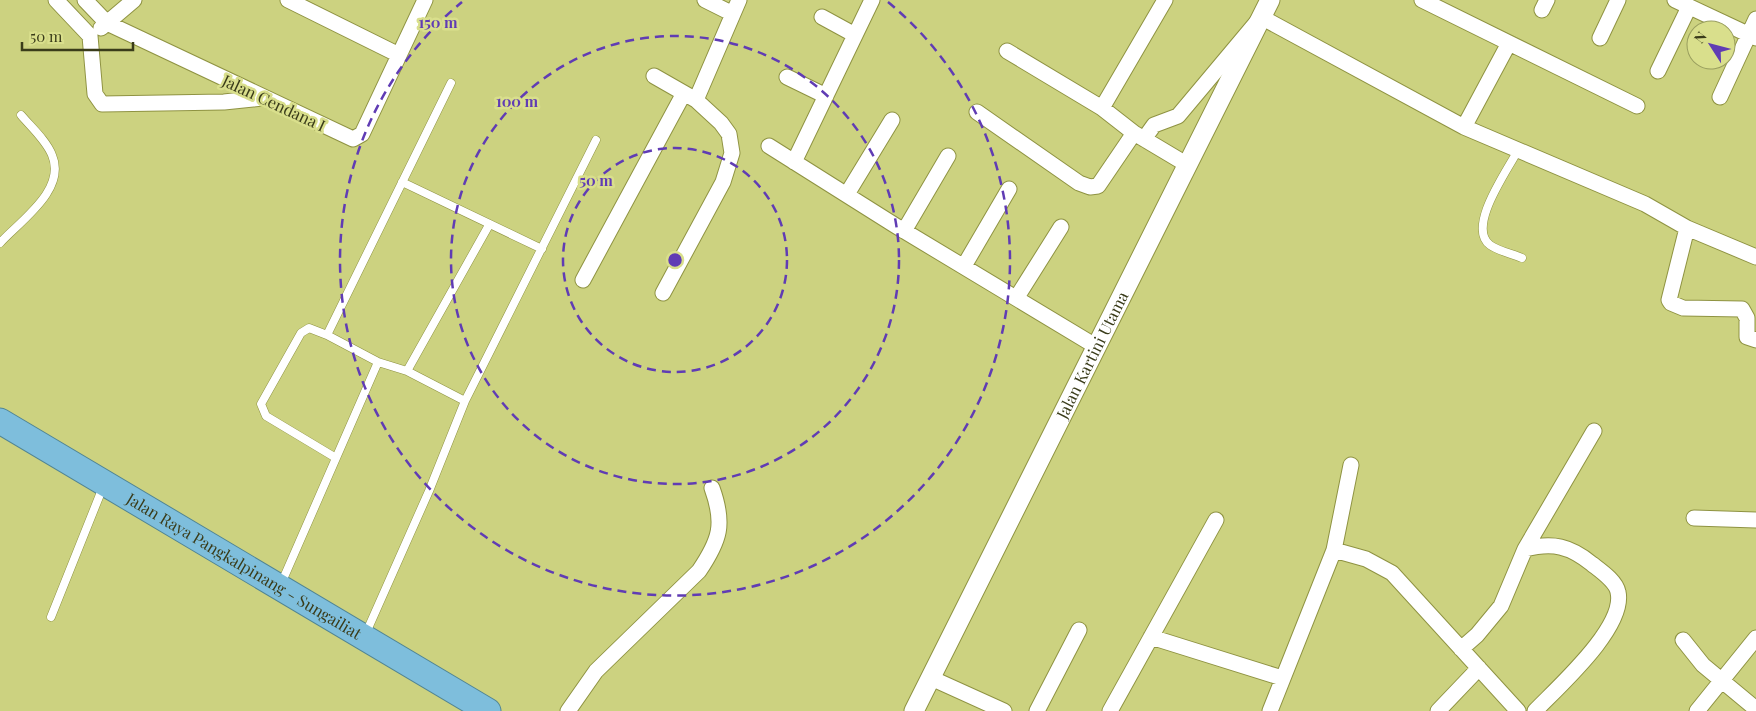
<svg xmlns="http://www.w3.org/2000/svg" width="1756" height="711" font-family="'Playfair Display',serif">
<rect width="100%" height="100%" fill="#ccd280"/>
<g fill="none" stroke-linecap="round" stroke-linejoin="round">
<defs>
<path id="service" d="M1518,150C1508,170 1466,227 1490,245C1498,251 1513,254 1522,258
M402,182L542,249
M0,243C20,221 67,190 52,155C46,140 31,127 21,115
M327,335L451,83
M407,371L489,225
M465,401L596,140
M336,458L266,416L261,404L301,333L309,328L327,335L378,362
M281,584L378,362L407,371L465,401L429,491L366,633
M51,617L103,487"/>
<path id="minor" d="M56,0L90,36L95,94L102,104L224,102L262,98
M85,0L107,23L353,139L362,134L425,0
M288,0L399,55
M705,0L733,14
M1422,0L1637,106
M1675,0L1756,38
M1542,10L1547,0
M822,17L855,35
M101,28L134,0
M1600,38L1618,0
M1007,51L1102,108L1134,133
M1658,71L1689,7
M654,76L696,100L721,123L729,134L732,153L723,182L663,293
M787,77L826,96
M1720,97L1756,19
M696,100L739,0
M1102,108L1165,0
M977,112L1079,183L1090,187L1098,186L1134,133L1186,164
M1464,127L1509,43
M1144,139L1154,125L1178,116L1261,17L1464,127L1645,204L1687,228L1756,257
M769,146L896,226L1097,347
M794,162L872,0
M847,194L892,120
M1687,228L1669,300L1671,303L1683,308L1742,309L1747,318V337L1756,340
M904,231L948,156
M964,266L1009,189
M583,280L684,93
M1017,297L1061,227
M1694,518L1756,520
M1525,549C1553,542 1570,546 1592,564C1601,571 1616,581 1618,592C1626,627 1558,687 1535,711
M1334,550L1366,559L1392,573L1518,711
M1151,637L1282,678
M1683,640L1703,665L1756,709
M1461,649L1477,635L1501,606L1525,549L1594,431
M931,678L1004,711
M568,711L596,671L699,571C720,540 725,524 712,488
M1037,711L1079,630
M1110,711L1216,520
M1270,711L1334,550L1351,465
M1438,711L1479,668
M1697,711L1756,638"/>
<g id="tertiary">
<path id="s1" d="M914,711L1270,0"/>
</g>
<g id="trunk">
<path id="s2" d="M0,421L488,711"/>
</g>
</defs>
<!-- service casing -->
<use href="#service" stroke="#8f9342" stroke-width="9"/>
<!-- minor casing -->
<use href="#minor" stroke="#8f9342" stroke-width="17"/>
<!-- tertiary casing -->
<use href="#tertiary" stroke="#8f9342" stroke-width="21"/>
<!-- trunk casing -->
<use href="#trunk" stroke="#518593" stroke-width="27"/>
<!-- service -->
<use href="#service" stroke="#fff" stroke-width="8"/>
<!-- minor -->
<use href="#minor" stroke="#fff" stroke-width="15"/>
<!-- tertiary -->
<use href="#tertiary" stroke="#fff" stroke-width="19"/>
<!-- trunk -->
<use href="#trunk" stroke="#7ebedc" stroke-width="25"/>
</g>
<!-- distance rings -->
<g fill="none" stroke="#603cb4" stroke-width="2.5" stroke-dasharray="9 6">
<circle cx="675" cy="260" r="112"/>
<circle cx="675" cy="260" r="224"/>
<path d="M888 2A335 335 0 1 1 462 2"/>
</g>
<g text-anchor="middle" stroke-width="5" stroke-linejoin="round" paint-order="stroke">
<!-- street labels -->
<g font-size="16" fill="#3a3c1a" stroke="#d9df8c">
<text transform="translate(274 103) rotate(25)" y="6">Jalan Cendana I</text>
<text dy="6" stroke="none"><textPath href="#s1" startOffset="398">Jalan Kartini Utama</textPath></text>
<text dy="6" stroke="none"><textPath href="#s2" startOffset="284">Jalan Raya Pangkalpinang - Sungailiat</textPath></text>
</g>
</g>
<circle cx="675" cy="260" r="8" fill="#603cb4" stroke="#d9df8c" stroke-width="2.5"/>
<g font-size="15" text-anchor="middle" font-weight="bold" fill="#603cb4" stroke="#d9df8c" stroke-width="5" stroke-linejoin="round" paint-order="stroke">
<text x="438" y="28">150 m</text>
<text x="517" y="107">100 m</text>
<text x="596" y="186">50 m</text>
</g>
<!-- north arrow -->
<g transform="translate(1711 45) rotate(306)"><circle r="24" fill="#d9df8c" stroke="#999e5e"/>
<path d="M0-4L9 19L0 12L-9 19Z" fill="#603cb4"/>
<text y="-8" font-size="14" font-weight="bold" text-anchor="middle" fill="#3a3c1a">N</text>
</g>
<!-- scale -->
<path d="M22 42v8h111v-8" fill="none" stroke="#3a3c1a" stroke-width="2.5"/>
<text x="30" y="42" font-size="15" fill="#3a3c1a" stroke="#d9df8c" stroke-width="4" paint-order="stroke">50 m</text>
</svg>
